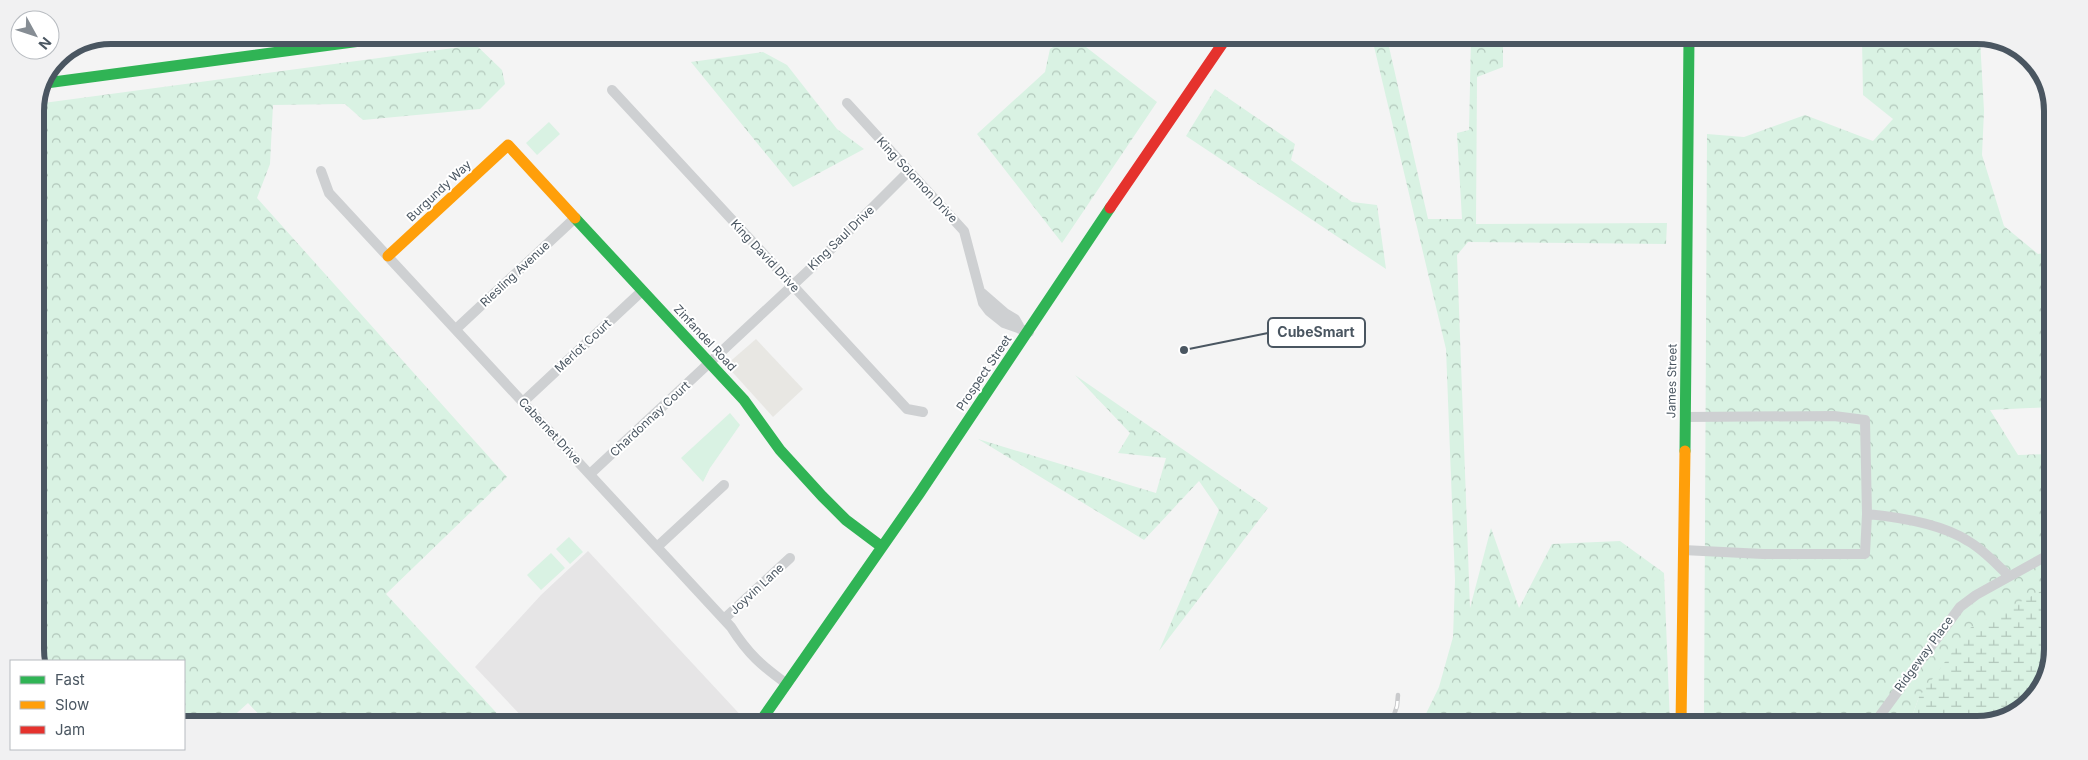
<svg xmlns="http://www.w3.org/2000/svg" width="2088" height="760" font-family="Inter,sans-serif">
<defs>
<pattern id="forest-crowns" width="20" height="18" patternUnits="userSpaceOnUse" patternTransform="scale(1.25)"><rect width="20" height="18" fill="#d9f2e3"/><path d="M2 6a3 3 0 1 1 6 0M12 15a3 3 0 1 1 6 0" fill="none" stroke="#b2c7bb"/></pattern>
<pattern id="wetland-marsh" width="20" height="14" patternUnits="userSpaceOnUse" patternTransform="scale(1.25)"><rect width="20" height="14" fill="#d9f2e3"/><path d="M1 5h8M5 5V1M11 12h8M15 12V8" fill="none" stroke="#b2c7bb"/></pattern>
</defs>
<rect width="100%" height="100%" fill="#f4f4f4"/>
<!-- commercial -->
<path fill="#e8e7e3" d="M756,339L803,389L773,417L726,365Z"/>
<!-- education -->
<path fill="#e6e5e6" d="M588,551L747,722H527L475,667L541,595Z"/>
<!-- green -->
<path fill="#d9f2e3" d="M549,122L560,134L537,155L526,143Z
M730,413L740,425L710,468L703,482L681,458Z
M569,537L583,552L570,564L556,549Z
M551,553L565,568L541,590L527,575Z"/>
<!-- forest -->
<path fill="url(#forest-crowns)" d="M1069,37H1073L1157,102L1062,243L977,134L1045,72L1050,49Z
M1372,38H1387L1428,219H1462L1457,133L1469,130L1471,38H1503V67L1477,77L1476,224L1667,223L1666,244L1468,242L1457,255L1470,608L1491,528L1519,608L1552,544L1620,541L1664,573L1670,724H1421L1439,687L1453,637L1455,580L1446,349Z
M1862,39H1980L1984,111L1982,155L2004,226L2038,254L2052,252L2051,407L1990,410L2018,455L2051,454L2050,593L2044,589L1919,697L1909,725L1704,724L1707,134L1744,137L1805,115L1873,141L1893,119L1863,95Z
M476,45L502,70L505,84L480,109L363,120L345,104L273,105L270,164L257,198L507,477L386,594L505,722L265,721L248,703L228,721H184V661H38L35,654L36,104Z
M763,52L787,65L837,129L864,149L793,187L691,62Z
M1215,89L1295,144L1291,160L1352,202L1377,205L1386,269L1186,136Z
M1075,375L1268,508L1159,651L1219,510L1199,481L1144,540L978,439L1156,493L1166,458L1118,453L1130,433Z"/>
<!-- wetland -->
<path fill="url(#wetland-marsh)" d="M2045,589L2050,593L2049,673L2023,709L1977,725H1909L1919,697L1970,628Z"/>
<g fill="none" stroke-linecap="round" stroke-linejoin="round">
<!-- street -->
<path stroke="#ced0d2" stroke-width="10" d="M612,90L907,409L923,412
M847,103L964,231L983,303L989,311L1004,323L1029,332
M321,171L329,193L731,627C748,654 762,666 787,684
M982,293L1005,313L1015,319L1019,326
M456,329L575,218
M523,402L642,291
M1686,417L1834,416L1865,420L1867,514C1898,517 1942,524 1968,541C1984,550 1996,564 2009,576
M590,474L824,256L909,171
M657,547L724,485
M1683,550L1763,554H1865L1867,514
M724,619L790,558
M1873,725L1960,607L1976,595L2050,554"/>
<!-- fast -->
<path stroke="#30b455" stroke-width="11" d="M46,83L398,36
M575,218L744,400L780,450L822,496L846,520L882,547
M1685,451L1689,38
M760,722L919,494L1110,208"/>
<!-- slow -->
<path stroke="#ff9f0a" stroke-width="11" d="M388,256L508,145L575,218
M1681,724L1685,451"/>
<!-- jam -->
<path stroke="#e5322d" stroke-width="11" d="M1110,208L1227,37"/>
<defs>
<path id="rail" d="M1391,724L1397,706L1398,695"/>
</defs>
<!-- rail casing -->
<use href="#rail" stroke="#c9cacc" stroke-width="4.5"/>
<!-- rail -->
<use href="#rail" stroke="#fff" stroke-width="2.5" stroke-dasharray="8" stroke-linecap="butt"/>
</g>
<g text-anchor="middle" stroke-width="4" stroke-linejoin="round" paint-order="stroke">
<!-- street labels -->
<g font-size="12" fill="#4a5661" stroke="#fff">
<text transform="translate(917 180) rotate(47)" y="4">King Solomon Drive</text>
<text transform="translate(439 191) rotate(-43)" y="4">Burgundy Way</text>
<text transform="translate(841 238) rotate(-44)" y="4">King Saul Drive</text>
<text transform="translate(765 256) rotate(47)" y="4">King David Drive</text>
<text transform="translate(515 274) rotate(-43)" y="4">Riesling Avenue</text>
<text transform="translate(705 338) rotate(47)" y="4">Zinfandel Road</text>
<text transform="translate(583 346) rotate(-43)" y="4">Merlot Court</text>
<text transform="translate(984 373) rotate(-56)" y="4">Prospect Street</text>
<text transform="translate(1672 381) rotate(-89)" y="4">James Street</text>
<text transform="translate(650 419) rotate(-43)" y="4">Chardonnay Court</text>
<text transform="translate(550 431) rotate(47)" y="4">Cabernet Drive</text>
<text transform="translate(757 589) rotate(-43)" y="4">Joyvin Lane</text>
<text transform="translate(1924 654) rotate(-54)" y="4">Ridgeway Place</text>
</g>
</g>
<!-- crop -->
<path d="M0 0H2088V760H0ZM111 44H1977A67 67 0 0 1 2044 111V649A67 67 0 0 1 1977 716H111A67 67 0 0 1 44 649V111A67 67 0 0 1 111 44Z" fill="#f1f1f2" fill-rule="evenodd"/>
<path fill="none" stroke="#4a5661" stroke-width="6" d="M111 44H1977A67 67 0 0 1 2044 111V649A67 67 0 0 1 1977 716H111A67 67 0 0 1 44 649V111A67 67 0 0 1 111 44Z"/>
<!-- callouts -->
<path fill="none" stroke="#4a5661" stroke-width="2" d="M1184 350L1268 333"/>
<circle fill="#4a5661" stroke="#fff" stroke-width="2" cx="1184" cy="350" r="5"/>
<rect fill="#fff" stroke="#4a5661" stroke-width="2" x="1268" y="318" width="97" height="29" rx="5"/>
<g font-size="14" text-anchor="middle" font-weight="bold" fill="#4a5661">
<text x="1316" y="337">CubeSmart</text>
</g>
<!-- legend -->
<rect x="10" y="660" width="175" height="90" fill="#ffffff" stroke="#b7bbc0"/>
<rect x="20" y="676" width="25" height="8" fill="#30b455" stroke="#b7bbc0"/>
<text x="55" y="685" font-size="15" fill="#4a5661">Fast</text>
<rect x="20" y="701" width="25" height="8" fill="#ff9f0a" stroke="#b7bbc0"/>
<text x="55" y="710" font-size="15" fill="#4a5661">Slow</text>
<rect x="20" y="726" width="25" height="8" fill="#e5322d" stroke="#b7bbc0"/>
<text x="55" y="735" font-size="15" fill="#4a5661">Jam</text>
<!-- north arrow -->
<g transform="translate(35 35) rotate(130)"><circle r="24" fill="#ffffff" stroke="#b7bbc0"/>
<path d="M0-4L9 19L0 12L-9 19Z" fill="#868d94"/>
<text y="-8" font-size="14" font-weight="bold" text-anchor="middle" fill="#4a5661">N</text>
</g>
</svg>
